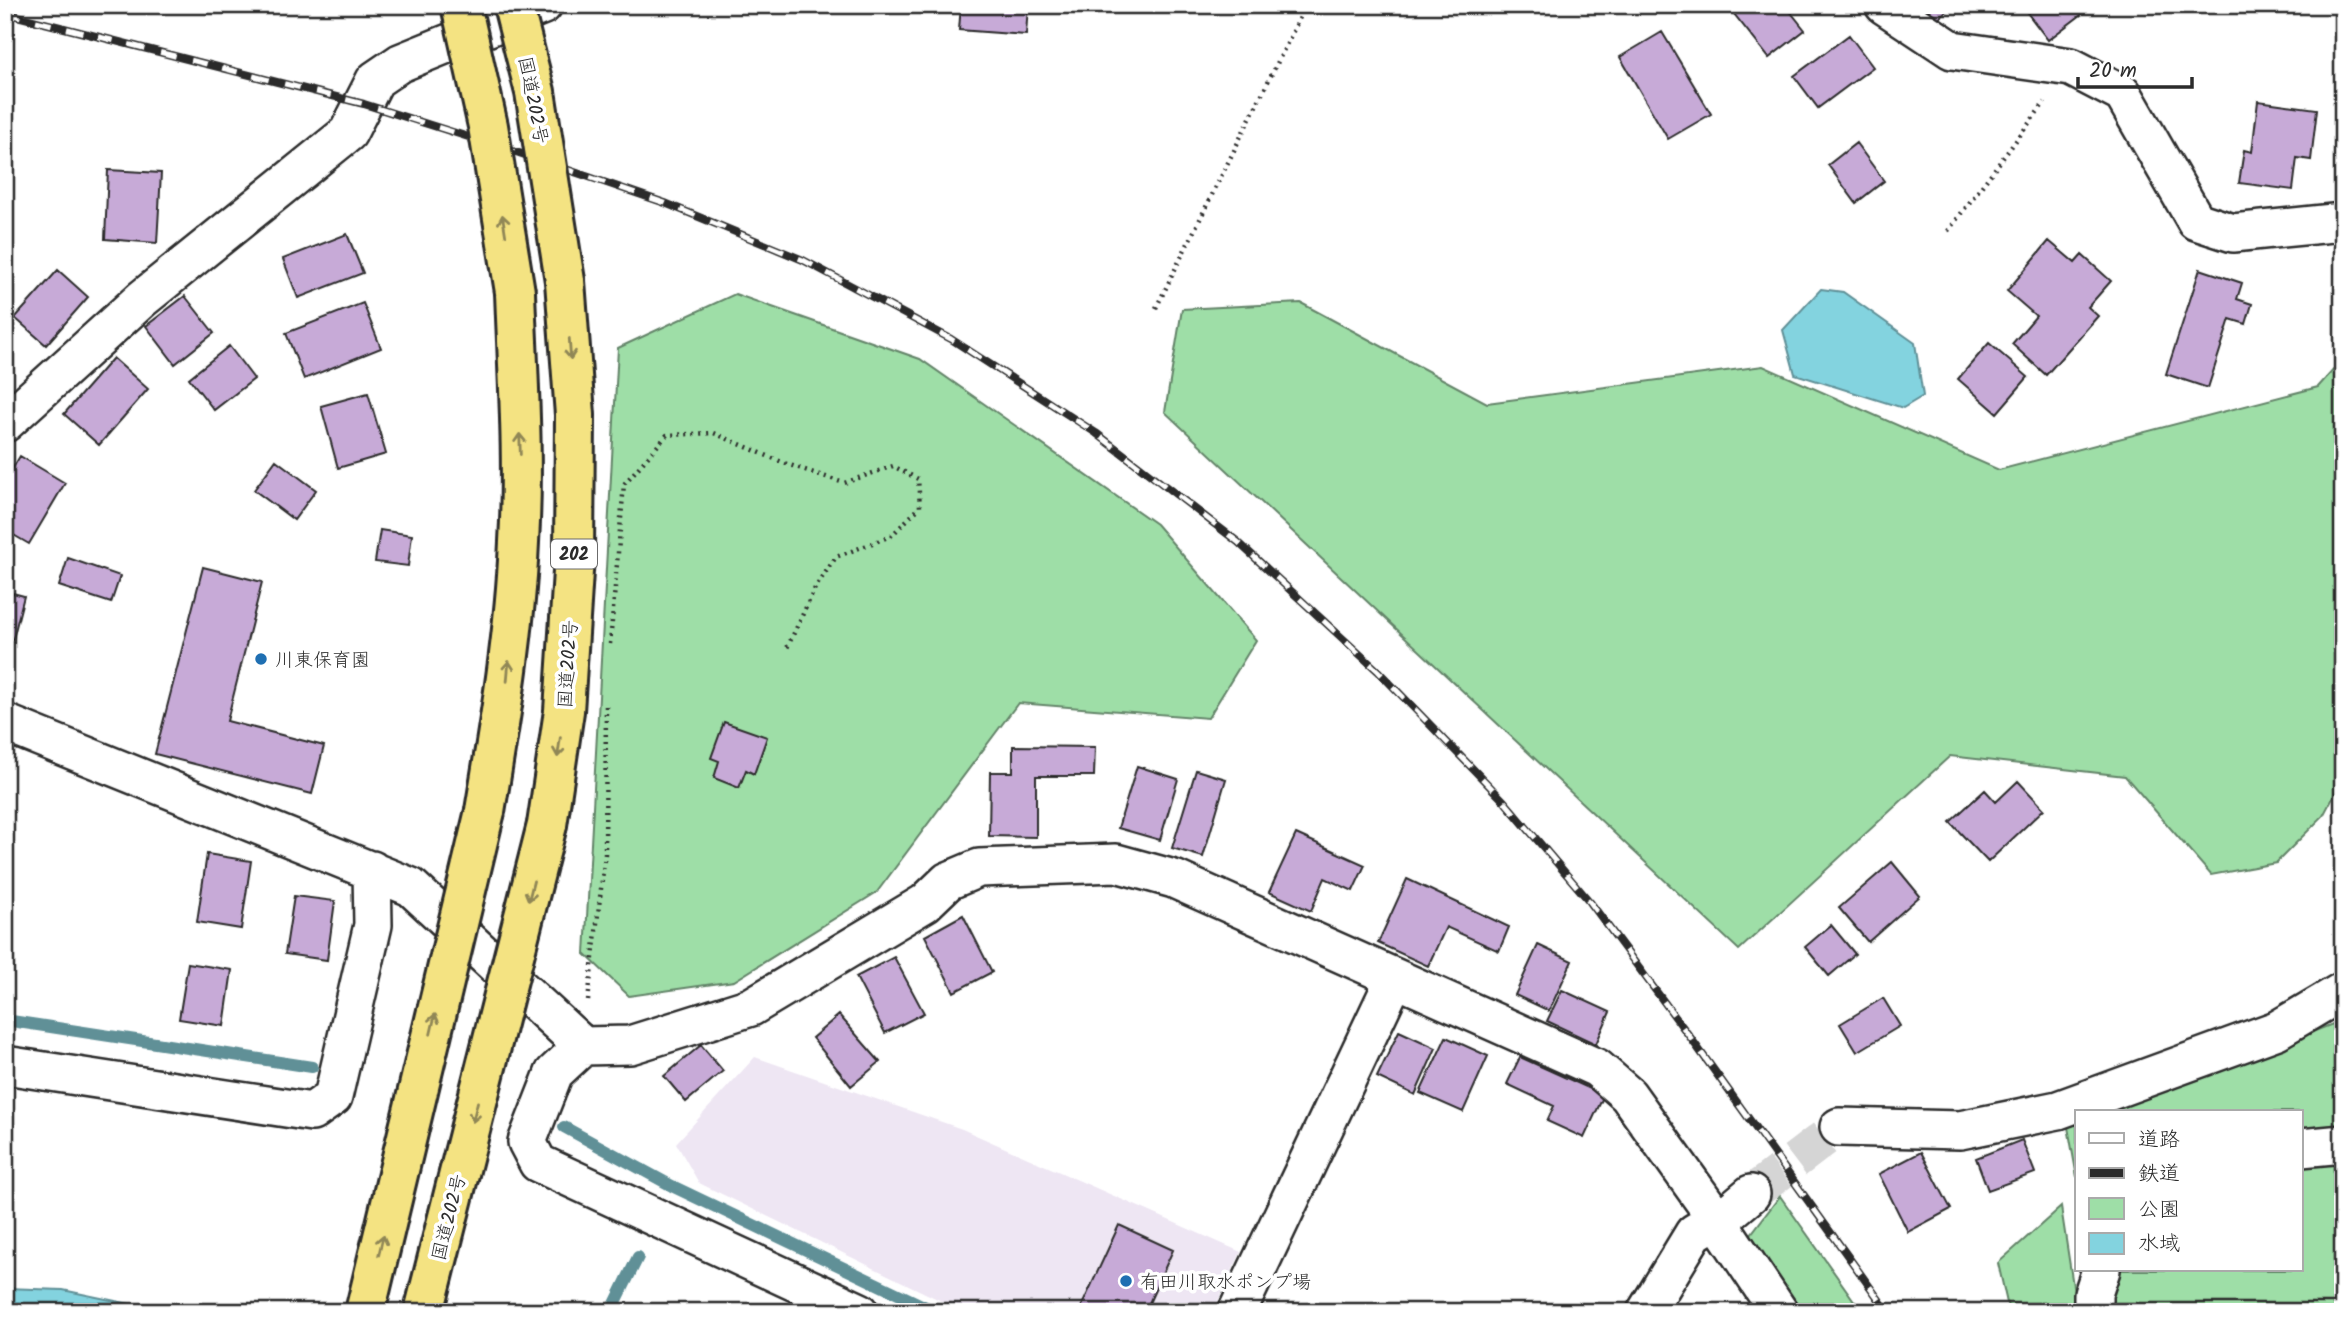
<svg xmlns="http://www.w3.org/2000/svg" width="2348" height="1317" font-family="Kalam,'Klee One',sans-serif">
<rect width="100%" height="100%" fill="#fff"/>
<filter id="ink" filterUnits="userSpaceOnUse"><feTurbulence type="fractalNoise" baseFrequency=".0143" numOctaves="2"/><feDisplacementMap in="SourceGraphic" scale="14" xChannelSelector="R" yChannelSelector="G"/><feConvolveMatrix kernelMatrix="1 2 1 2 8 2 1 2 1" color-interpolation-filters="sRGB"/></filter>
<g filter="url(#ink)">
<!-- built -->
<path fill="#eee6f3" d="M755,1057L962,1129L1241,1252L1213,1312H964L699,1183L676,1143Z"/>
<!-- green -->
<path fill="#9edea7" stroke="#648469" stroke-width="2" d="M735,294L920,359L1156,524L1256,640L1208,718L1018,703L877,892L734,981L629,996L585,954L618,348Z
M1301,303L1487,403L1763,366L1999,470L2318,387L2343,359V778L2323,816L2276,863L2211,875L2125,776L1950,756L1739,950L1165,412L1182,309Z
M2343,1020V1312H2102L2093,1270H2301V1112H2107Z
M2077,1124V1177L2068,1127Z
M1780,1196L1862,1312H1803L1748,1238Z
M2061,1207L2077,1312H2009L1998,1263Z"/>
<!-- water -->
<path fill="#83d3df" stroke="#609097" stroke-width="2" d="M1821,289L1843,292L1915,343L1923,396L1903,408L1795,374L1783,330Z
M5,1288L63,1290L168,1312H5Z"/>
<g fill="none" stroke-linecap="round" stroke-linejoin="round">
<!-- stream -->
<path stroke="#609097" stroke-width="12" d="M5,1020L312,1067
M564,1127L672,1186L936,1312
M611,1312L638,1257"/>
</g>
<!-- building -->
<path fill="#c7aad7" stroke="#2b2b2b" stroke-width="2" d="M961,5H1028L1026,35L959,30Z
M1727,5H1785L1805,30L1769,58Z
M1923,5H1952L1938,19Z
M2032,5H2094L2048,40L2025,10Z
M1662,32L1711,114L1668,139L1620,57Z
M1849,35L1873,67L1818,108L1794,76Z
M2258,101L2317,109L2311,160L2297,158L2293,190L2239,183L2244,150L2252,152Z
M1856,143L1884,181L1856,203L1828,165Z
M108,170L161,173L157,243L105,239Z
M347,234L363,273L298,298L283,259Z
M2049,241L2075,263L2082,255L2111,281L2088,307L2098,316L2046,375L2012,344L2036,316L2007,291Z
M2200,269L2242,283L2237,299L2252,304L2246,324L2230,319L2208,388L2166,374Z
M58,270L88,297L46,345L15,318Z
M185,296L214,333L175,364L146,326Z
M363,303L381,348L304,379L286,333Z
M1989,343L2028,377L1997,413L1958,379Z
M229,346L254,379L214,410L189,378Z
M113,358L148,389L99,445L64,414Z
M368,393L386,454L338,468L321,406Z
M20,456L65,483L29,544L5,530V481Z
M276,460L316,490L294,520L254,490Z
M380,530L412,535L408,566L375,562Z
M68,558L120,576L111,603L59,586Z
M203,567L262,582L227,721L324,746L312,794L155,754Z
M5,591L24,596L6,666L5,665Z
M724,722L767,737L754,774L746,770L739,788L714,778L719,761L711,758Z
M1013,746L1095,747L1094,776H1036V837L989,836L990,772H1013Z
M1137,766L1178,779L1160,840L1118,828Z
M1196,770L1226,779L1203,857L1172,848Z
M2018,781L2044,809L1988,862L1950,822L1985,790L1996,802Z
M1296,834L1365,865L1353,891L1325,878L1311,911L1269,892Z
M207,854L251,861L241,929L197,922Z
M1892,862L1920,896L1868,942L1839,908Z
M1407,879L1509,927L1499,951L1446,927L1428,966L1378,943Z
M294,896L335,901L327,960L285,954Z
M963,915L992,972L954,992L925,936Z
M1831,925L1855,954L1829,976L1805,947Z
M1538,945L1572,961L1549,1011L1515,995Z
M894,957L924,1013L885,1033L856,977Z
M188,963L232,970L224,1026L179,1019Z
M1562,990L1610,1012L1596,1044L1547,1021Z
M1883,998L1900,1026L1857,1052L1840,1024Z
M839,1015L880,1062L851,1086L812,1038Z
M1399,1031L1436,1048L1415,1095L1377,1077Z
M1446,1037L1488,1056L1463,1112L1420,1093Z
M701,1045L723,1071L686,1102L664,1076Z
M1520,1057L1604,1095L1584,1138L1547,1121L1554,1106L1507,1084Z
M2022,1140L2035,1173L1988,1190L1976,1158Z
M1921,1152L1951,1209L1908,1232L1879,1174Z
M1119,1225L1173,1250L1145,1312H1079Z"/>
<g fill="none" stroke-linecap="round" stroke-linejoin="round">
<!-- minor-tunnel -->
<path stroke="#d5d5d5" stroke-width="37" stroke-dasharray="37 18" stroke-linecap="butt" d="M1751,1194L1839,1127"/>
<defs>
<path id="minor" d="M1884,5L1952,50L2071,67L2123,94L2196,221L2233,233L2343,222
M5,423L142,299L348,133L375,80L400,63L543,5
M5,723L411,887L583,1046
M5,1065L312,1112L333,1097L373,925L372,870
M1839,1127L1960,1130L2058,1110L2277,1030L2343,991
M2301,1148L2343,1144
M860,1312L538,1163L527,1142L554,1073L583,1046L630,1045L751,1007L925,903L948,881L979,868L1116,863L1174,879L1597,1068L1628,1095L1716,1218L1779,1312
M1237,1312L1395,978
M1646,1312L1694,1233L1732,1210L1751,1194
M2093,1312V1294L2101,1270"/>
<path id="highway" d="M485,811C500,721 515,632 519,542C524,459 518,375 515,292
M547,825L564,711L574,556L575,415L565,281"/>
</defs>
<!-- minor casing -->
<use href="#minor" stroke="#2b2b2b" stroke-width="42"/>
<!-- highway casing -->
<use href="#highway" stroke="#2b2b2b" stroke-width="44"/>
<!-- path -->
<path stroke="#2b2b2b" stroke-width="4.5" stroke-dasharray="2 5" stroke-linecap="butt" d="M1948,231L2045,102
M1156,308L1306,5
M610,644L624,484L667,435L714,433L784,463L844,483L893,466L918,479L920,507L891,536L836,557L815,588L787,648
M588,1001L605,854L606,702"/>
<!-- minor -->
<use href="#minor" stroke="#fff" stroke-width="37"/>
<!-- highway -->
<use href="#highway" stroke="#f4e382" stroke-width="38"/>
<defs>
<path id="rail" d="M5,13L364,104L519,153L665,203L803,260L951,339L1096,433L1238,542L1378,671L1504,801L1590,902L1690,1037L1888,1312"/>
</defs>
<!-- rail casing -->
<use href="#rail" stroke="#2b2b2b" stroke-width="8"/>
<!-- rail -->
<use href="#rail" stroke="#fff" stroke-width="5" stroke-dasharray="16" stroke-linecap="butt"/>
<defs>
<path id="highway-bridge" d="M461,5L488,126L515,292
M513,5L535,92L565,281
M365,1312L485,811
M424,1312L547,825"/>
</defs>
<!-- highway-bridge casing -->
<use href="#highway-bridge" stroke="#2b2b2b" stroke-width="44" stroke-linecap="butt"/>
<!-- highway-bridge -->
<use href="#highway-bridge" stroke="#f4e382" stroke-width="38"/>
</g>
<!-- one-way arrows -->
<defs><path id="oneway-shaft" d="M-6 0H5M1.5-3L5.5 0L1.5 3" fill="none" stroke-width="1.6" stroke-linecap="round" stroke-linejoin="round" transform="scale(1.75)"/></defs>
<g stroke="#908756">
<use href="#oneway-shaft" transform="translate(504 225) rotate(-99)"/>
<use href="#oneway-shaft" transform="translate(570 349) rotate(86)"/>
<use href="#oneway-shaft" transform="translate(520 444) rotate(-92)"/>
<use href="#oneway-shaft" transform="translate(508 671) rotate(-85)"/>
<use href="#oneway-shaft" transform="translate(559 747) rotate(98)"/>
<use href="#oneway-shaft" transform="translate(531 891) rotate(104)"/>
<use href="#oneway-shaft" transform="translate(433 1024) rotate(-77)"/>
<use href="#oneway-shaft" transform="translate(475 1112) rotate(104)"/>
<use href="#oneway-shaft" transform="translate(381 1245) rotate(-77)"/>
</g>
</g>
<!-- markers -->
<g fill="#1f6fb2" stroke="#fff" stroke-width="2.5">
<circle cx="261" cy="659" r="7"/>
<circle cx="1126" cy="1281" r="7"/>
</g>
<g text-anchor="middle" stroke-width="7" stroke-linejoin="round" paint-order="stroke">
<!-- shield labels -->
<rect fill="#fff" stroke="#6b6b6b" stroke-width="2" x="551" y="539.5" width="46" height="29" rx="5"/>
<g font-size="18" font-weight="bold" fill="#2b2b2b">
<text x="574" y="560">202</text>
</g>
<!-- street labels -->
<g font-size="19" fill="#2b2b2b" stroke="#fff">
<text transform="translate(534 100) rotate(79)" y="7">国道202号</text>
<text transform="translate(567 664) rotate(-86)" y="7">国道202号</text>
<text transform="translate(448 1217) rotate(-76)" y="7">国道202号</text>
</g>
<!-- poi labels -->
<g font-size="19" fill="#2b2b2b" stroke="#fff" text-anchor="start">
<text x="275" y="666">川東保育園</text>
<text x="1140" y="1288">有田川取水ポンプ場</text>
</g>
</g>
<!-- margin -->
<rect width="2348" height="1317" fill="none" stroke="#fff" stroke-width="28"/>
<rect x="14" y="14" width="2320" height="1289" fill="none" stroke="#2b2b2b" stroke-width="2.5" filter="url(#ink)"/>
<!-- legend -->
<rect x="2075" y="1110" width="228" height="161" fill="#ffffff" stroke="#aaaaaa" stroke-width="2"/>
<rect x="2089" y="1133" width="35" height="10" fill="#ffffff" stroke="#aaaaaa" stroke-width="2"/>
<text x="2138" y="1146" font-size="21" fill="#2b2b2b">道路</text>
<rect x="2089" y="1168" width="35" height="10" fill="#2b2b2b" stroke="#aaaaaa" stroke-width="2"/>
<text x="2138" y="1180" font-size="21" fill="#2b2b2b">鉄道</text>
<rect x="2089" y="1198" width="35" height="21" fill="#9edea7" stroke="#aaaaaa" stroke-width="2"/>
<text x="2138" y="1216" font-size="21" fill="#2b2b2b">公園</text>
<rect x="2089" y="1233" width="35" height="21" fill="#83d3df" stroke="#aaaaaa" stroke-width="2"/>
<text x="2138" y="1250" font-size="21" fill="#2b2b2b">水域</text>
<!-- scale -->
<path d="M2078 77v10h114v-10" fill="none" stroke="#2b2b2b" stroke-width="3.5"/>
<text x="2089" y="77" font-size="21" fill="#2b2b2b" stroke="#ffffff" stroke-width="5" paint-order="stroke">20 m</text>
</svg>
